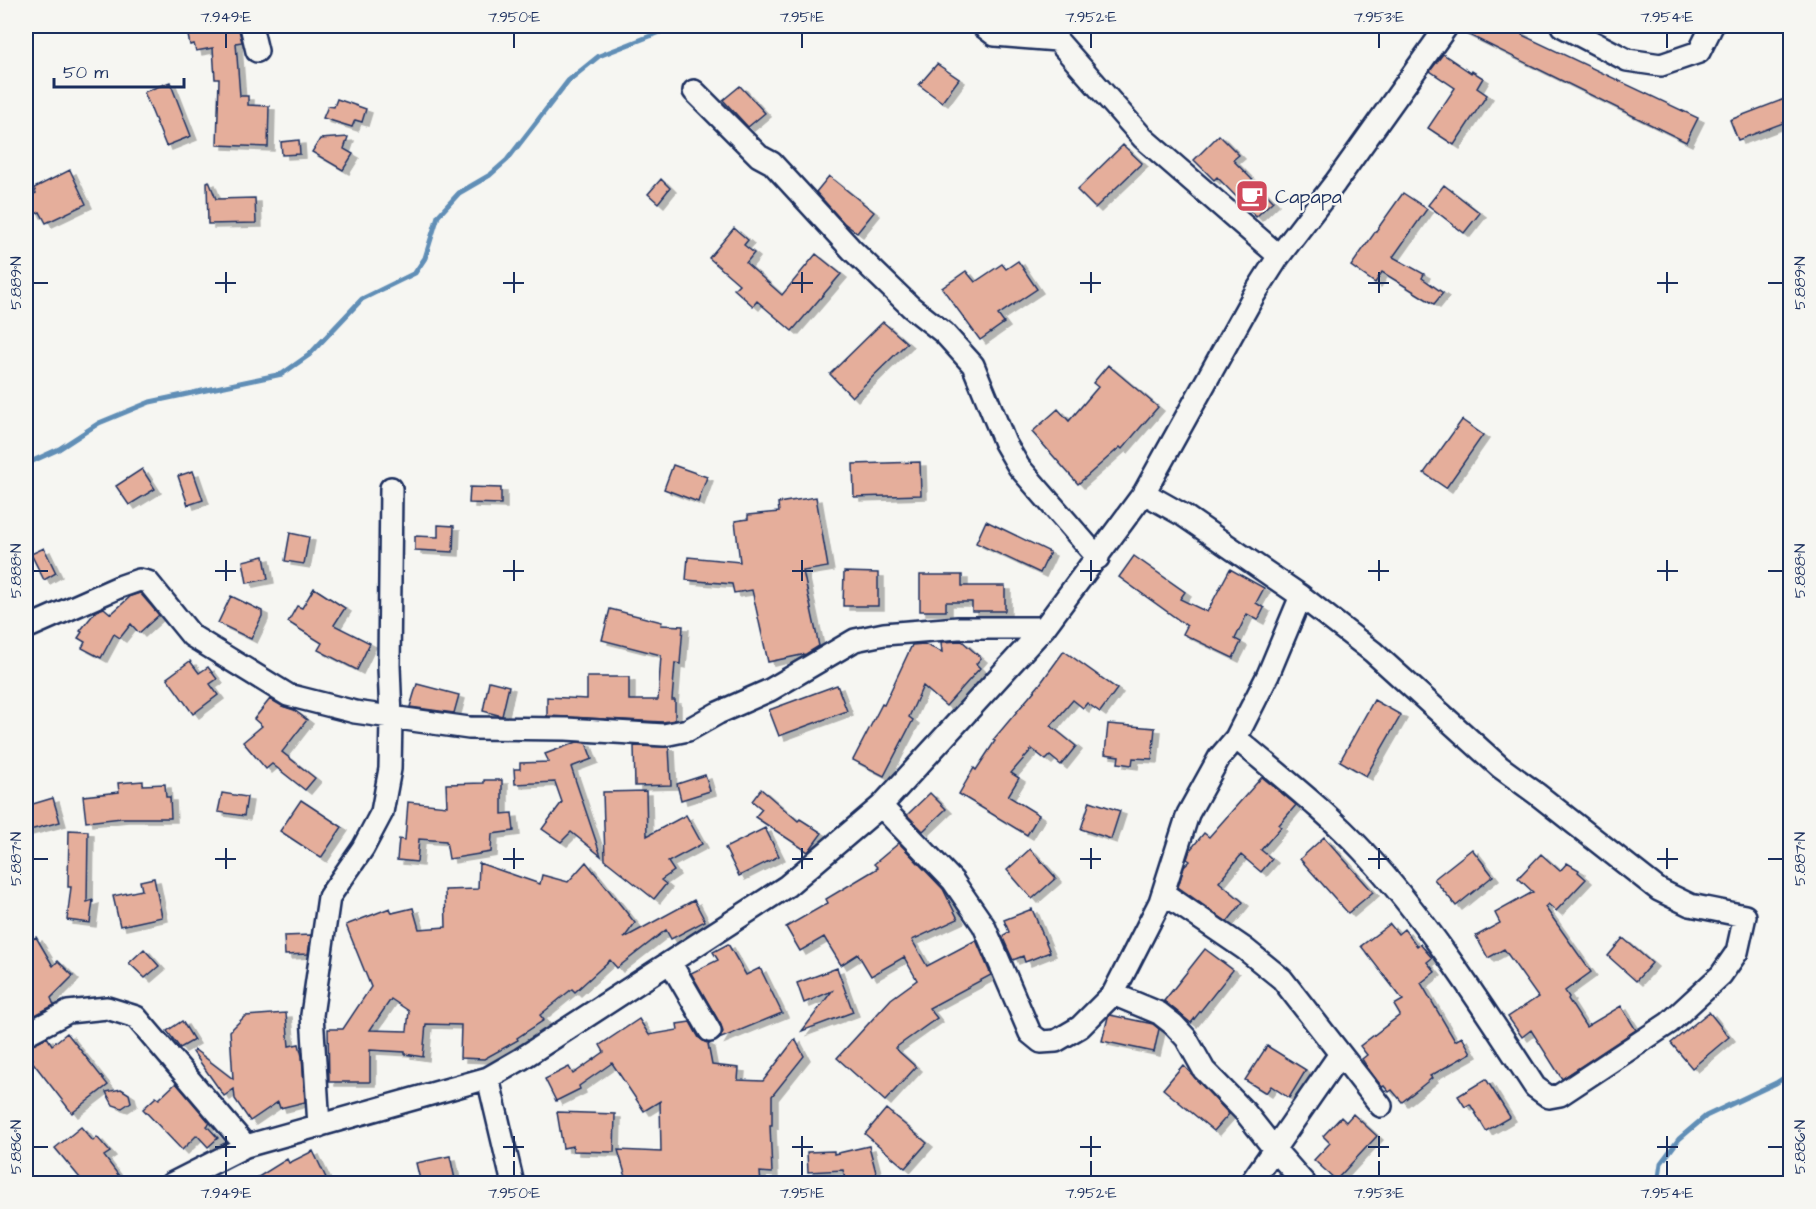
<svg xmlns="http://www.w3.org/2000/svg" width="1816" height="1209" font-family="'Architects Daughter',sans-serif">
<defs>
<filter id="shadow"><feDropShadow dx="6" dy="4" stdDeviation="0" flood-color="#0004"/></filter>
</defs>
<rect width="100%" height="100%" fill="#f6f6f2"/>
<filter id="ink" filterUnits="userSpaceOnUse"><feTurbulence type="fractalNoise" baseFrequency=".0167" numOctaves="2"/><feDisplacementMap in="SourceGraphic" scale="12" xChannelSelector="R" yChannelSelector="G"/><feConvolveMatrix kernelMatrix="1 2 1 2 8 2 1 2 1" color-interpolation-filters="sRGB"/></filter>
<g filter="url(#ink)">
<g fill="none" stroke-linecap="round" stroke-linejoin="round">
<!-- stream -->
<path stroke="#618eb6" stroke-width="5" d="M26,464L59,449L99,423L150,402L282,374L309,355L362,299L415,273L425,258L438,216L459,193L490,175L507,160L568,81L599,56L663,31L669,26
M1658,1184L1661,1163L1679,1139L1706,1116L1776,1083L1790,1074"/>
</g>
<!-- building -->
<path fill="#e5ae9b" stroke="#1b2f5e" stroke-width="1.5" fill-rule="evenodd" filter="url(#shadow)" d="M186,26H238L242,42L236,43L240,96H248V105L269,106L268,147L217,145L219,79H215L213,48L196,51L194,44L190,45Z
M1459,26H1509L1523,33L1522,35L1698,118L1686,142L1459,30Z
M1443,54L1471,73L1472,71L1483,78L1477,88L1487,95L1454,145L1428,128L1455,88L1430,71Z
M937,64L959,79L942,102L919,85Z
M170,82L191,136L166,146L144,92Z
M740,86L765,113L748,127L723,100Z
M1787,98L1791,108V120L1738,140L1730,120Z
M337,99L366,109L362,122L355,120L352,127L323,118L328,106L334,107Z
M1219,135L1239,155L1233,160L1273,201L1256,217L1217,177L1214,180L1194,160Z
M348,137L344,149L353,154L343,170L312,152L320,139Z
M299,140L300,154L282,155L281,142Z
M1123,145L1142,163L1095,208L1077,190Z
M70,170L86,204L46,223L40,212L35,214L27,197L36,193L34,188Z
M829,176L874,212L857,233L844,223L816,192Z
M661,179L670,188L658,203L648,194Z
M209,181L216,199L255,198L256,223L208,224L207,182Z
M1444,185L1480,213L1464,233L1428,205Z
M1403,193L1427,209L1393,257L1424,274L1422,278L1443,293L1434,304L1382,272L1375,283L1351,266Z
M734,228L748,240L744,245L754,253L746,263L782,295L816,254L841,274L792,331L757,301L753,306L734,289L739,284L709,258Z
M1018,261L1037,289L998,315L1004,323L980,340L942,288L966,271L975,282L1002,264L1006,269Z
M883,322L907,343L852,397L830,374Z
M1108,365L1158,407L1122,449L1120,447L1078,484L1032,432L1058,409L1069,421L1098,387L1093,383Z
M1462,420L1483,435L1446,488L1424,473Z
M920,462L921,495L854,497L853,464Z
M673,465L707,477L698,502L664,489Z
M142,469L155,489L129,505L116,486Z
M193,471L203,500L188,505L178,476Z
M470,487L501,488V504L469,503Z
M816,497L828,567L803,571L819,646L806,654L768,662L752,590L734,593L732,584L686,580L688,557L740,562L735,521L748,519V515L779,512L778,503Z
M986,521L1050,552L1040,573L976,543Z
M438,525L454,526L453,552L415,550V536L438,537Z
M290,533L309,537L304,564L285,561Z
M44,548L56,573L44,580L31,554Z
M264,556L268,579L247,583L243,561Z
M1134,556L1185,592L1180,599L1207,612L1230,569L1264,588L1256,603L1264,608L1258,620L1247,614L1235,639L1241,642L1233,658L1183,634L1187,626L1119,577Z
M844,572L878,573V606H843Z
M920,575H962V586H1005V611H972V602H946V611H920Z
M314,588L345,608L334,625L370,643L357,670L318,650L322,643L288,622L297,606L302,608Z
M140,593L159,615L139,633L131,624L120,638L114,634L101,658L82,648L85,642L78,638L82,632L80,631L96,611L104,608L111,614L131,596Z
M231,596L262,611V616L251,639L218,623Z
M610,609L662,622L661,625L683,626L680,664L675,663L672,700H675V720L663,722L547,716V697L587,699V677H629V700H658L661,655L602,640Z
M962,641L981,658L976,664L980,668L946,706L923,686L909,717L913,720L884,776L853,760L882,704L884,705L912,645L924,644L942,652L941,642Z
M1064,651L1117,689L1100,712L1087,703L1083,708L1073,700L1051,726L1076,746L1061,765L1050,756L1046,760L1032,749L1011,773L1019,778L1008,796L1039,815L1027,835L959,794L974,768L976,770L995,741L993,740L1040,684Z
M190,661L199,673L208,667L217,679L210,684L218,695L193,714L167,678Z
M489,681L509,686L502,716L483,711Z
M417,684L459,695L454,713L410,707Z
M837,685L847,711L779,736L769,710Z
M270,699L282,706L294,710L307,720L282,752L315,778L305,790L272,764L266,769L243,742L262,726L254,719Z
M1374,700L1401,715L1366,776L1340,761Z
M1108,724L1155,728L1152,759L1133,758L1132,765L1118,763L1119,756L1105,754Z
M577,742L586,743L592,759L571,767L601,856L571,832L561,842L542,829L562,802L555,782L515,784L514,769H520V763L549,762L545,754Z
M634,746L669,747L671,785L635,786Z
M705,775L710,791L681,800L677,784Z
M1262,777L1296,805L1279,825L1281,827L1261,850L1272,859L1261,872L1241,855L1219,882L1243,902L1227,922L1178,887L1184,867L1190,861L1187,859L1190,850L1204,833L1209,837Z
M484,780H502V814L512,813L514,831L492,834L491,852L449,859L446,841L419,839L417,862L397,860L399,839L405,840L408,802L447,806L446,784L484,783Z
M143,781V785L165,784L166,797H170L171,818H122L86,822L83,796L119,792L118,783Z
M761,789L798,821L800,819L822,833L808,852L755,817L762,809L752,801Z
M646,791L647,836L686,815L702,844L668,862L674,871L661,880L666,884L654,899L605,860L603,792Z
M222,793L247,797L244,816L218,812Z
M930,793L946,809L923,831L907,815Z
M53,798L60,822L26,831V806Z
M301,800L342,827L321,858L280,831Z
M1090,801L1120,811L1111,839L1081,829Z
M765,828L779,856L739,876L725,848Z
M69,830L88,831L87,902L93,900L90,923L67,920L71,887H68Z
M1324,837L1373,892L1348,913L1300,859Z
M899,843L943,889L958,919L912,940L927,966L976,940L991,975L929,1008L937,1018L895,1048L916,1067L885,1101L837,1058L891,999L917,980L904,957L871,976L858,954L841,965L824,937L800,951L786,927L828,903L826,899L878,868L874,864Z
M1030,849L1056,878L1032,899L1007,870Z
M1472,849L1493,876L1456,906L1434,879Z
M1541,854L1560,871L1567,863L1579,870L1578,872L1586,879L1556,911L1548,904L1545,907L1591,972L1565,991L1569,997L1568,999L1586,1027L1621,1006L1636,1030L1562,1079L1531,1030L1522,1037L1508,1017L1538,997L1504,949L1488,958L1476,936L1500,923L1495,913L1533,892L1518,878Z
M586,862L635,923L624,938L694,900L705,921L671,939L666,930L617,968L610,960L575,992L572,989L540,1015L544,1020L517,1038L518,1040L484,1059L460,1058L461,1025L426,1024L423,1057L405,1054V1052L370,1050V1082H329L328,1029H343L371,987L346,925L390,908L392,913L413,908L419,929L446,927L445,890L478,889L479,863L540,884L542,875L568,882ZM391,999L409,1011L407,1031L370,1030Z
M154,878L162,917L120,926L113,896L142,890L140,881Z
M1032,909L1050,952L1025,962L1023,956L1013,960L1002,936L1009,932L1004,920Z
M1390,924L1398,934L1404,929L1417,946L1420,944L1432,958L1427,962L1435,972L1421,983L1455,1041L1462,1037L1471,1053L1430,1076L1432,1078L1402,1102L1392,1090L1389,1092L1384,1086L1382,1087L1367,1067L1362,1059L1367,1055L1360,1046L1400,1015L1394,1005L1403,1000L1361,946Z
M311,935L308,954L285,955L284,936Z
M36,937L53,966L58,961L73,976L51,998L54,1005L26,1020V977L34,974L26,960V943Z
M1623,938L1652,963L1636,981L1608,956Z
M728,944L746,975L760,968L782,1013L719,1039L723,1032L721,1025L691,973L718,960L713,952Z
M144,949L159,966L145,978L129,963Z
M1205,949L1233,970L1191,1023L1164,1001Z
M837,968L853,1012L802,1031L832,991L804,1003L797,983Z
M1709,1012L1729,1037L1692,1068L1671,1043Z
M286,1013L289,1046L299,1044L302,1056L305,1102L280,1108L278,1102L250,1121L235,1099L234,1089L224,1096L193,1052L195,1050L233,1079L230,1031L245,1016Z
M1110,1015L1153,1024L1159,1029L1154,1052L1102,1041L1108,1017Z
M639,1019L649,1035L678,1030L677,1024L690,1022L699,1038L710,1044H708L712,1065L739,1068L738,1080L763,1081L795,1039L804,1056L772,1096V1125H770L772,1173L760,1172L761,1184H628L618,1150L661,1152L660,1101L644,1111L612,1063L579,1086L580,1089L556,1101L545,1079L569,1067L573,1074L604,1052L600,1045Z
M182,1021L194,1040L180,1048L167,1031Z
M67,1033L108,1085L72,1113L31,1060L33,1059L26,1047L47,1037L52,1045Z
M1267,1046L1306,1070L1289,1098L1271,1086L1266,1093L1245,1080Z
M1183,1065L1229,1114L1214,1131L1163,1089Z
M1486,1079L1510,1117L1486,1131L1470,1104L1465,1107L1458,1096Z
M176,1083L210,1123L207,1126L218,1138L208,1147L197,1135L182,1150L143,1109L156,1097L159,1099Z
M121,1089L129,1094L131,1102L122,1108L113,1105L106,1092Z
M886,1109L927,1143L905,1168L865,1134Z
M557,1112L615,1114L614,1152L573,1151V1146L563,1148Z
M1353,1114L1377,1136L1336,1180L1314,1160L1330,1143L1323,1136L1341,1117L1346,1122Z
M81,1127L93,1141L97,1137L110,1152L104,1156L125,1184H85L55,1148Z
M869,1146L877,1176L846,1183L843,1170L808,1172L807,1152L834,1151V1154Z
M313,1151L329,1184H247L287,1159L289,1163Z
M450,1156L456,1184H421L416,1163Z"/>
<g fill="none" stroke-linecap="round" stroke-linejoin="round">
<defs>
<path id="minor" d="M251,26L257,51
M983,26L995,35L1057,40L1143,138L1279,256
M1562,26L1627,60L1661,65L1699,52L1712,26
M694,91L759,156L772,163L852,250L911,307L944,333L973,365L1005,443L1019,467L1098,558
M1144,493L1183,515L1301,596L1373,652L1500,767L1537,794L1659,890L1690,905L1745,916L1737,952L1721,975L1669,1023L1560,1095L1549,1097L1535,1087C1482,1006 1429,922 1363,851C1325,810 1279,775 1236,738
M26,628L119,587L139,580L148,582L192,636L288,695L355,712L469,728L566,729L664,735L688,730L718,713L770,690L855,640L884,634L958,628H1044
M881,806L953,881L984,926L1030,1033L1041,1042L1056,1041L1080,1027L1113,994L1160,902L1188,814L1219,758L1236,738L1268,675L1301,596
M1163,893L1245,949L1282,979L1381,1106
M670,962L710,1031
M1113,994L1159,1013L1173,1024L1186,1038L1204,1070L1245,1112L1275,1150L1305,1184
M26,1034L68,1012L107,1008L136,1017L246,1146
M488,1078L513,1184
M319,1126L312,1015L329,897L363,848L382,812L390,769L391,718L389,666L391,488
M171,1184L246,1146L488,1078L521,1059L787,886L881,806L1044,628L1144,493L1254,295L1279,256L1335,183L1447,26
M1250,1184L1340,1054"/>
</defs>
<!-- minor casing -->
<use href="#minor" stroke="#1b2f5e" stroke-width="26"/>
<!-- minor -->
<use href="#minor" stroke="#f6f6f2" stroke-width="21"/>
</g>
</g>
<!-- ticks -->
<path fill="none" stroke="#1b2f5e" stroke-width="2" d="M226,33V48M514,33V48M802,33V48M1091,33V48M1379,33V48M1667,33V48M226,272V293M514,272V293M802,272V293M1091,272V293M1379,272V293M1667,272V293M33,283H48M215,283H236M503,283H524M792,283H813M1080,283H1101M1368,283H1389M1657,283H1678M1768,283H1783M226,560V581M514,560V581M802,560V581M1091,560V581M1379,560V581M1667,560V581M33,571H48M215,571H236M503,571H524M792,571H813M1080,571H1101M1368,571H1389M1657,571H1678M1768,571H1783M226,848V869M514,848V869M802,848V869M1091,848V869M1379,848V869M1667,848V869M33,859H48M215,859H236M503,859H524M792,859H813M1080,859H1101M1368,859H1389M1657,859H1678M1768,859H1783M226,1136V1157M514,1136V1157M802,1136V1157M1091,1136V1157M1379,1136V1157M1667,1136V1157M33,1147H48M215,1147H236M503,1147H524M792,1147H813M1080,1147H1101M1368,1147H1389M1657,1147H1678M1768,1147H1783M226,1161V1176M514,1161V1176M802,1161V1176M1091,1161V1176M1379,1161V1176M1667,1161V1176"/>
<!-- icons -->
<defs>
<symbol id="cafe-square" viewBox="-11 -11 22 22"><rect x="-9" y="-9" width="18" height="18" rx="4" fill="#d1495b" stroke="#f6f6f2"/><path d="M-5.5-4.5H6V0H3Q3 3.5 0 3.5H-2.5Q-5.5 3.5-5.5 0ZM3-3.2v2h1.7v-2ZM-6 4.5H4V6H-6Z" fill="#fff"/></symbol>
</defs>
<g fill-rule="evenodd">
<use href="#cafe-square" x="1233" y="177" width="38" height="38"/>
</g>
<g text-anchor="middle" stroke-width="5" stroke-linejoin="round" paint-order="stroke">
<!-- poi labels -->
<g font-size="20" fill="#1b2f5e" stroke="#f6f6f2" text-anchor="start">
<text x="1275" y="203">Capapa</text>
</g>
</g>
<!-- margin -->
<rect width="1816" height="1209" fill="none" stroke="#f6f6f2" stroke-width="66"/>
<!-- scale -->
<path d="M54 78v9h130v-9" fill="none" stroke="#1b2f5e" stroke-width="3"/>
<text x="63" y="78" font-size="18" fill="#1b2f5e" stroke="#f6f6f2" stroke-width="4.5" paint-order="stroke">50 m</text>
<rect x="33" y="33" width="1750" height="1143" fill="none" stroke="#1b2f5e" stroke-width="2"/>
<g font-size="15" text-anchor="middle" fill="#1b2f5e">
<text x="226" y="22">7.949°E</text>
<text x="514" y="22">7.950°E</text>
<text x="802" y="22">7.951°E</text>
<text x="1091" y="22">7.952°E</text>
<text x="1379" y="22">7.953°E</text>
<text x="1667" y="22">7.954°E</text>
<text transform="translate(16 283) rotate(-90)" y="5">5.889°N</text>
<text transform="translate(1800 283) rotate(-90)" y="5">5.889°N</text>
<text transform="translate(16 571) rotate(-90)" y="5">5.888°N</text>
<text transform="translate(1800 571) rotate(-90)" y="5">5.888°N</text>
<text transform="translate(16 859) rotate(-90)" y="5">5.887°N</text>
<text transform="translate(1800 859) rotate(-90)" y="5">5.887°N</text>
<text transform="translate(16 1147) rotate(-90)" y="5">5.886°N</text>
<text transform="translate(1800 1147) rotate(-90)" y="5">5.886°N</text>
<text x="226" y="1198">7.949°E</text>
<text x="514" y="1198">7.950°E</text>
<text x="802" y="1198">7.951°E</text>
<text x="1091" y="1198">7.952°E</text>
<text x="1379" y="1198">7.953°E</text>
<text x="1667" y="1198">7.954°E</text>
</g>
</svg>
